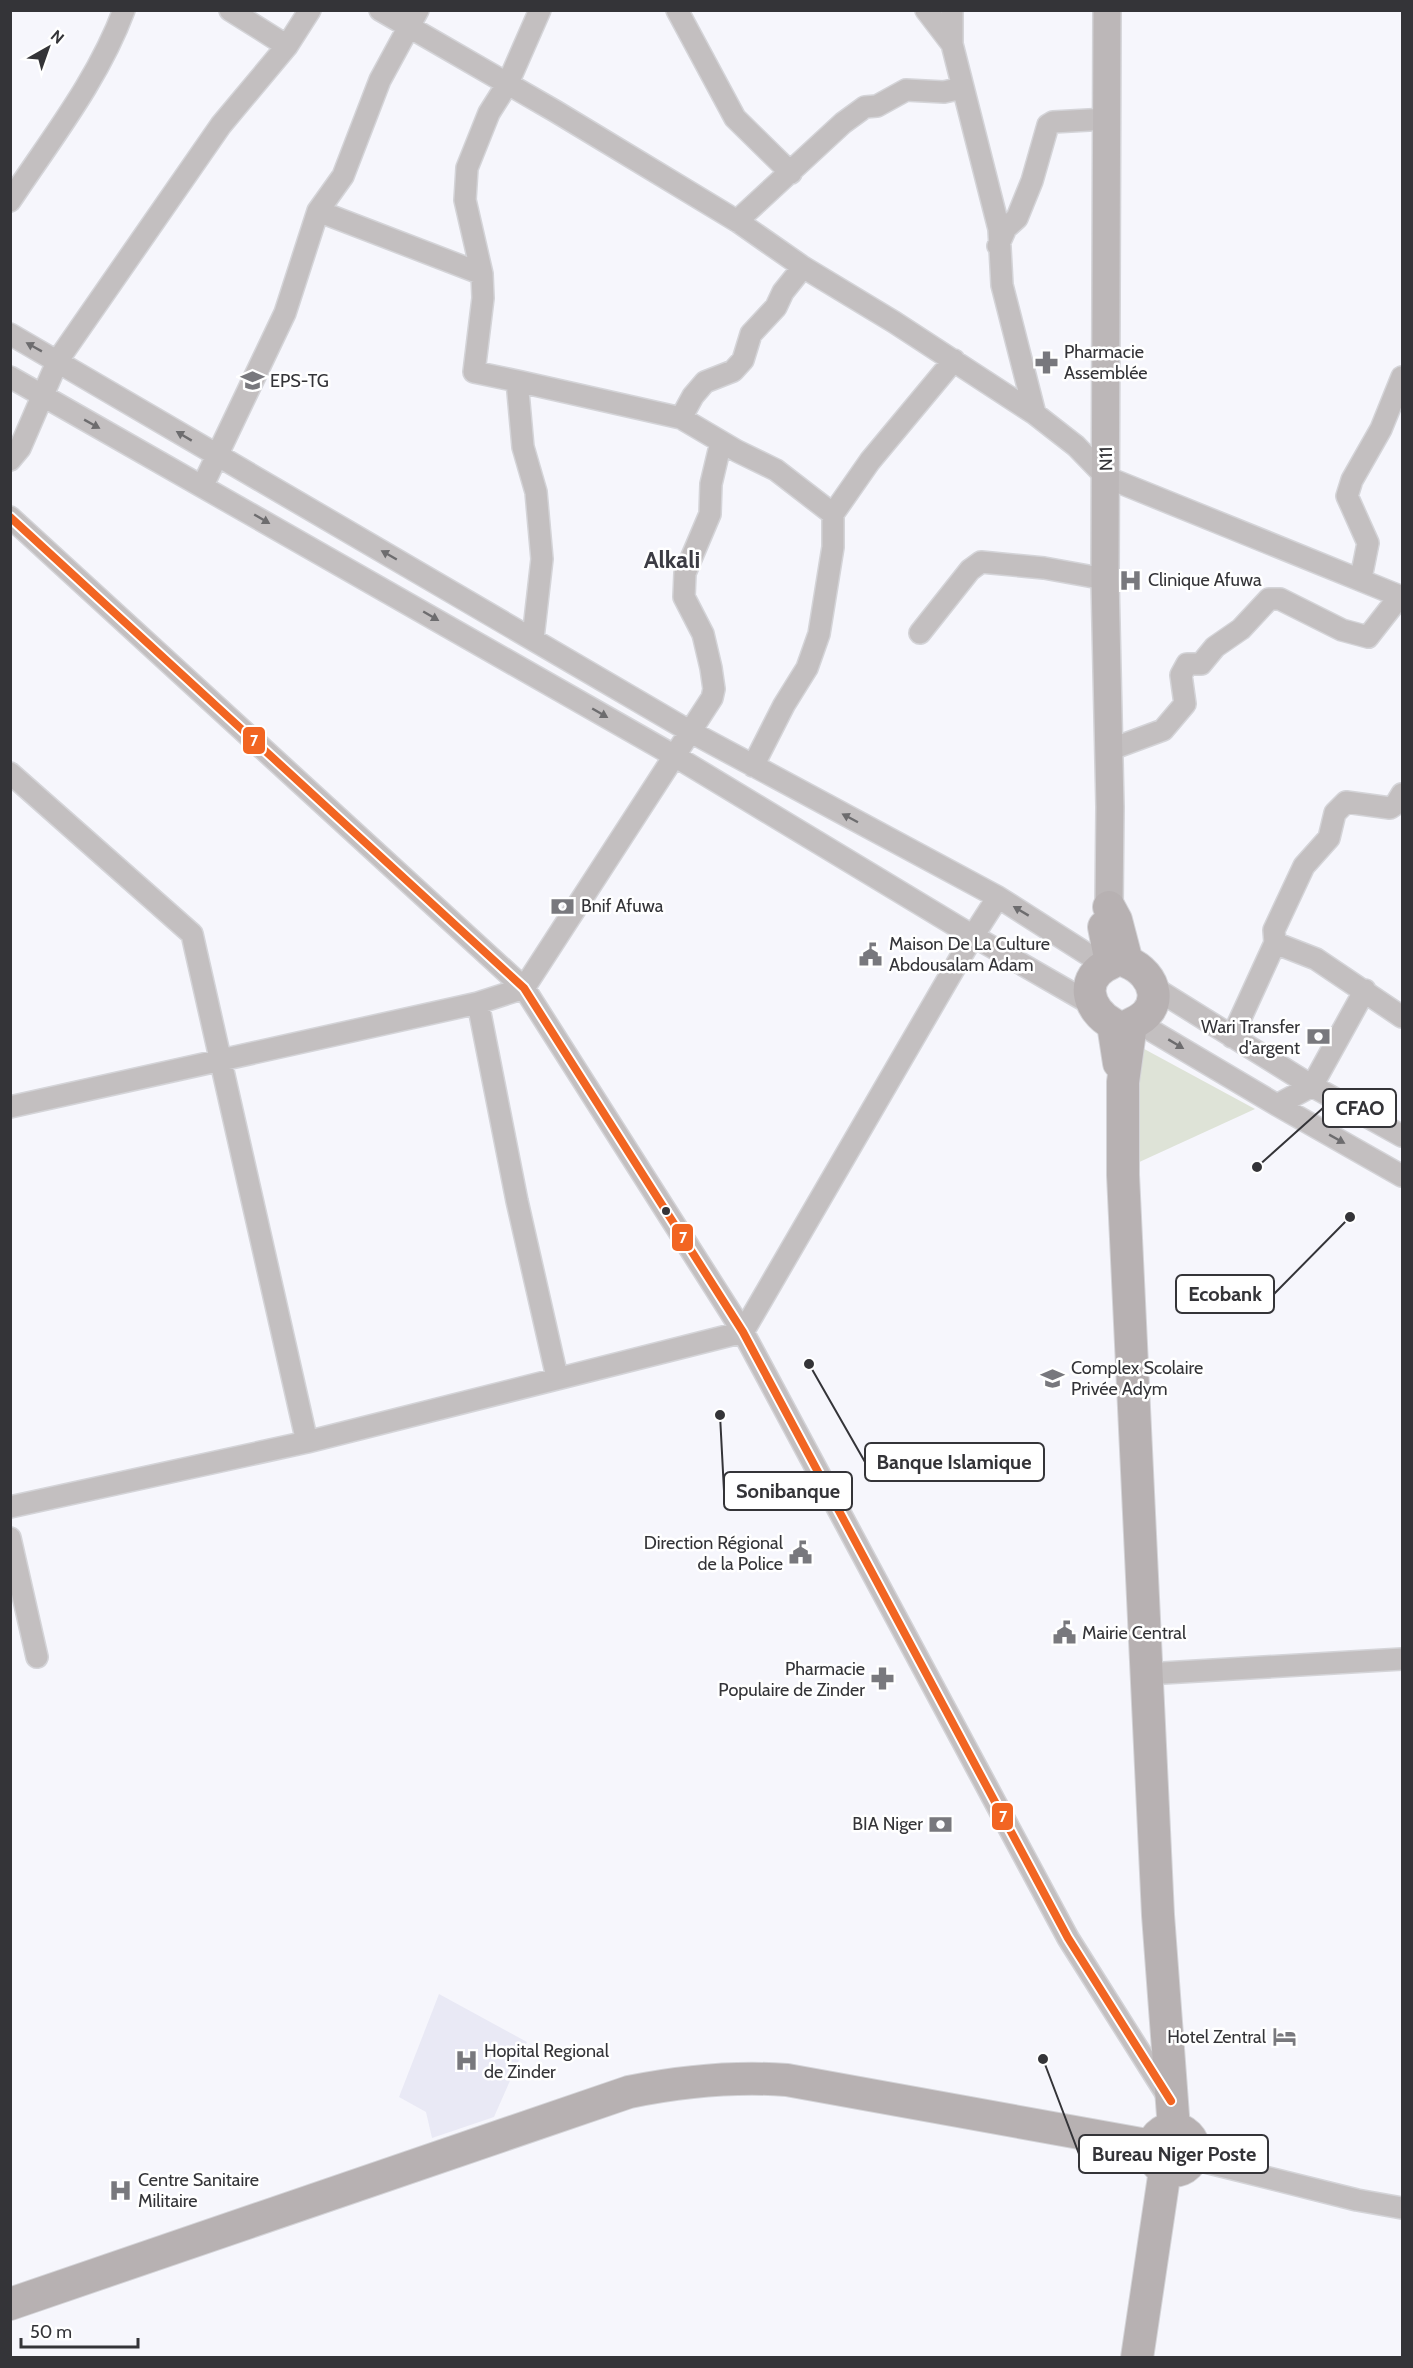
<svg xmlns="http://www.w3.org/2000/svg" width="1413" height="2368" font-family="Cabin,sans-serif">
<rect width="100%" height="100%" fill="#f6f6fc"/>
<!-- built -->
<path fill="#e9e9f5" d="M439,1994L527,2042L494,2117L432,2138L426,2112L399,2097Z"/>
<!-- green -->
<path fill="#dee3d7" d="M1135,1044L1255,1109L1135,1164Z"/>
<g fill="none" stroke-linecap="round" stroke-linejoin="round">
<defs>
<path id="minor" d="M230,10L287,46
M380,10L555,111L737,221L803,267L894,322L1035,414L1076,446L1106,477L1402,597
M677,10L735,118L791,173
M926,10L952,44L999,229L1002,285L1035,414
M952,44V10
M10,201C51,139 98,80 124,10
M318,211L482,274
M737,221L843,123L865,107L877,106L906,90L944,92L962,88
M998,246L1006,228L1017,218L1032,181L1048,125L1053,122L1107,119
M10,334L691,732L998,897L1106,966
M10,377L673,755L973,936L1091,1004
M517,381L681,418L693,396L705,382L733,371L743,360L751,334L776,307L783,292L803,267
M681,418L737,451L776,470L833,514
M10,460L20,448L58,360L221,125L287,46L310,10
M203,485L285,313L318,211L343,176L380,80L418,10
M10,517L524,988L743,1332L1068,1938L1169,2098
M1361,578L1368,543L1347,496L1352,480L1381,429L1402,377
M920,633L970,570L981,562L1044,568L1105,579
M533,638L542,559L536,492L523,447L517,381L474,372L483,298L482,274L465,200L467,168L489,113L508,83L540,10
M1109,750L1163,730L1185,704L1181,675L1187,664H1201L1215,647L1241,629L1269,599H1280L1342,630L1368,637L1400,596
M753,766L784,705L807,668L819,634L833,547V514L870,461L954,360
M10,773L192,934L307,1442
M1275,943L1316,959L1402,1017
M1153,987L1312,1086L1402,1136
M478,1003L517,1201L557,1377
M1137,1022L1277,1105L1402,1176
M1232,1037L1275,943L1274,930L1304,866L1329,838L1335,813L1346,802L1390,808L1396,804L1402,794
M1277,1105L1312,1086L1365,990
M10,1107L478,1003L524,988L712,698L714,689L711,668L703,634L684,597L685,573L710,514L711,484L721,442
M10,1507L307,1442L743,1332L973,936L998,897
M10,1538L37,1657
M1146,1674L1402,1659
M1193,2159L1357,2200L1402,2208"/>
<path id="major" d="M1107,10L1105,579L1110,807L1109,907"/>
<path id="highway" d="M1109,907L1116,920L1127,962C1157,974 1166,1010 1131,1024L1123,1082V1175L1158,1915L1174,2129
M1104,927L1111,963C1078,977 1087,1010 1113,1024L1119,1063
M1152 2150a21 21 0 1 1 42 0a21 21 0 1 1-42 0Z
M10,2304L629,2092C683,2081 732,2076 787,2080L1152,2146
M1137,2358L1165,2170"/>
</defs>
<!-- minor casing -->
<use href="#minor" stroke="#d4d4d8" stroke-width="24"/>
<!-- major casing -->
<use href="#major" stroke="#d4d4d8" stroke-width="30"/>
<!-- highway casing -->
<use href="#highway" stroke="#d4d4d8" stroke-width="34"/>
<!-- minor -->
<use href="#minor" stroke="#c3bfc0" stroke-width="21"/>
<!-- major -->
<use href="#major" stroke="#bcb7b8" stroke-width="27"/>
<!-- highway -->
<use href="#highway" stroke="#b7b1b2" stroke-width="32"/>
<defs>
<path id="bus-1" d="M10,517L524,988L743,1332L1068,1938L1171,2101"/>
</defs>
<!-- bus-1 casing -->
<use href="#bus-1" stroke="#fff" stroke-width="12"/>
<!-- bus-1 -->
<use href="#bus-1" stroke="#f26522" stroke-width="8"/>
</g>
<!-- one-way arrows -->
<defs><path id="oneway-solid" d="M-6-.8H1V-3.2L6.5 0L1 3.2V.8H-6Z" transform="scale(1.5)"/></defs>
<g fill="#6d6c6e">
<use href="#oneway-solid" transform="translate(34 347) rotate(-151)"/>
<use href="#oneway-solid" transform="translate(92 424) rotate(29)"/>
<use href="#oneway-solid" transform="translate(184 436) rotate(-149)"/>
<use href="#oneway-solid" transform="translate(262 519) rotate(30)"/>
<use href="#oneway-solid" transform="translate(389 555) rotate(-150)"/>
<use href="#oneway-solid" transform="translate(431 616) rotate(30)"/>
<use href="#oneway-solid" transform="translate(600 713) rotate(30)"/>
<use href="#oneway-solid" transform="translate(850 818) rotate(-152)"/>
<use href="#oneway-solid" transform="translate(1021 911) rotate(-149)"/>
<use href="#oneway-solid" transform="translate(1176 1044) rotate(31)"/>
<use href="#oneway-solid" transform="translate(1337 1139) rotate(29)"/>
</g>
<!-- icons -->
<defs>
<symbol id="pharmacy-bare" viewBox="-9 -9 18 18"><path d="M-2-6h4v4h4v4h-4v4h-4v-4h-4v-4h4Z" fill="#78787d" stroke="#fff" stroke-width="2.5" paint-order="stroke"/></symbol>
<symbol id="school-bare" viewBox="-9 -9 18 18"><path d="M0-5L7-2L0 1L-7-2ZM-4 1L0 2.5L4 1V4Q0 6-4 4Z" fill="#78787d" stroke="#fff" stroke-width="2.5" paint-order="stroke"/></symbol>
<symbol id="hospital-bare" viewBox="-9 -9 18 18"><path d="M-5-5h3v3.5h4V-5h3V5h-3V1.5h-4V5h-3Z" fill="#78787d" stroke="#fff" stroke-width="2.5" paint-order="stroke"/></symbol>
<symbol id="bank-bare" viewBox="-9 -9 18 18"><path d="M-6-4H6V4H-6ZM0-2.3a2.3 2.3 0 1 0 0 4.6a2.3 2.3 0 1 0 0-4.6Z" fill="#78787d" stroke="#fff" stroke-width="2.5" paint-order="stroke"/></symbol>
<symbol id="civic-bare" viewBox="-9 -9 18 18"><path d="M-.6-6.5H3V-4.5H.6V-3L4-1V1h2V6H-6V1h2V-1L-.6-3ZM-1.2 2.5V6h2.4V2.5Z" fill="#78787d" stroke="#fff" stroke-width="2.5" paint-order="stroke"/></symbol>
<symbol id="hotel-bare" viewBox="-9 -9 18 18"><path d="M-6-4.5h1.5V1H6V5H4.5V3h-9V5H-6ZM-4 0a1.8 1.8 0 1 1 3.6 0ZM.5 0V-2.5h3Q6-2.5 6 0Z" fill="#78787d" stroke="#fff" stroke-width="2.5" paint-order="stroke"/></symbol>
</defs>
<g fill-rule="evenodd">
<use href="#pharmacy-bare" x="1030" y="346" width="33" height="33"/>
<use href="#school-bare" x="236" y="364" width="33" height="33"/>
<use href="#hospital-bare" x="1114" y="564" width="33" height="33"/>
<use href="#bank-bare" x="546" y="890" width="33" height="33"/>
<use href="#civic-bare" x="854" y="938" width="33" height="33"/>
<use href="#bank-bare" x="1302" y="1020" width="33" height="33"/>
<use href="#school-bare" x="1036" y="1362" width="33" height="33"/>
<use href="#civic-bare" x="784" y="1536" width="33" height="33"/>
<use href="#civic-bare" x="1048" y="1616" width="33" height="33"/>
<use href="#pharmacy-bare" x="866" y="1662" width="33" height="33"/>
<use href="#bank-bare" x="924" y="1808" width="33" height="33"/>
<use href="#hotel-bare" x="1268" y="2020" width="33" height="33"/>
<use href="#hospital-bare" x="450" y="2044" width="33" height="33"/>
<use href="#hospital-bare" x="104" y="2174" width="33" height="33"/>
</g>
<!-- markers -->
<circle fill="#343438" stroke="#fff" stroke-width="2" cx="666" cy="1211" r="5"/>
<g text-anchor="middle" stroke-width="5" stroke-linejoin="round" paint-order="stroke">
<!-- poi labels -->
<g font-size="18" fill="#343438" stroke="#fff" text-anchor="start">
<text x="1064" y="358">Pharmacie<tspan x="1064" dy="21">Assemblée</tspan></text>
<text x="270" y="387">EPS-TG</text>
<text x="1148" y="586">Clinique Afuwa</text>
<text x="581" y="912">Bnif Afuwa</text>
<text x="889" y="950">Maison De La Culture<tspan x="889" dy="21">Abdousalam Adam</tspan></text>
<text x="1300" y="1033" text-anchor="end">Wari Transfer<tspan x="1300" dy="21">d'argent</tspan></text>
<text x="1071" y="1374">Complex Scolaire<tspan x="1071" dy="21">Privée Adym</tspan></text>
<text x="783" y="1549" text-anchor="end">Direction Régional<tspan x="783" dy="21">de la Police</tspan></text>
<text x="1082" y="1639">Mairie Central</text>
<text x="865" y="1675" text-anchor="end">Pharmacie<tspan x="865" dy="21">Populaire de Zinder</tspan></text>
<text x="923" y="1830" text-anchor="end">BIA Niger</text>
<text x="1266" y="2043" text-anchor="end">Hotel Zentral</text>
<text x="484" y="2057">Hopital Regional<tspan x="484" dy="21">de Zinder</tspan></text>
<text x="138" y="2186">Centre Sanitaire<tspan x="138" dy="21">Militaire</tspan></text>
</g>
<!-- street labels -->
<g font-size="18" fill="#343438" stroke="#fff">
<text transform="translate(1106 459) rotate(-91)" y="6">N11</text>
</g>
<!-- district labels -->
<g font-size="24" font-weight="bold" fill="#3c3c44" stroke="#fff">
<text x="672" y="568">Alkali</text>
</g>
</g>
<!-- callouts -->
<path fill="none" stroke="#343438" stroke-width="2" d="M1257 1167L1323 1108M1350 1217L1274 1294M809 1364L865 1462M720 1415L724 1491M1043 2059L1079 2154"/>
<g fill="#343438" stroke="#fff" stroke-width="2">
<circle cx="1257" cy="1167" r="6"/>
<circle cx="1350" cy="1217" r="6"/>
<circle cx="809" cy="1364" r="6"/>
<circle cx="720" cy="1415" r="6"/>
<circle cx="1043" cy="2059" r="6"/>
</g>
<g fill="#fff" stroke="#343438" stroke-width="2">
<rect x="1323" y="1089" width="73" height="38" rx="6"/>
<rect x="1176" y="1275" width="98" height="38" rx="6"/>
<rect x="865" y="1443" width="179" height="38" rx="6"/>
<rect x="724" y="1472" width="128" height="38" rx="6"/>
<rect x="1079" y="2135" width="189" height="38" rx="6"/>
</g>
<g font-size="20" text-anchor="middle" font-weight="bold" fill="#343438">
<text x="1360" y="1115">CFAO</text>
<text x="1225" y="1301">Ecobank</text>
<text x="954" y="1469">Banque Islamique</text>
<text x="788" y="1498">Sonibanque</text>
<text x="1174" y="2161">Bureau Niger Poste</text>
</g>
<g stroke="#fff" stroke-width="2">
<rect x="242" y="726" width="24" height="29" rx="6" fill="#f26522"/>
<rect x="671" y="1223" width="23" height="29" rx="6" fill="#f26522"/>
<rect x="991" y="1802" width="23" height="29" rx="6" fill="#f26522"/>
</g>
<g font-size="16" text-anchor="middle" font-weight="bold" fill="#fff">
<text x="254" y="746">7</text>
<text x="683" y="1243">7</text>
<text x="1003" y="1822">7</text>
</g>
<!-- border -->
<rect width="1413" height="2368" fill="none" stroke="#343438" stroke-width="24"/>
<!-- north arrow -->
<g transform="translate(48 48) rotate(40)" stroke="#ffffff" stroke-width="4.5" paint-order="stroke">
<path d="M0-4.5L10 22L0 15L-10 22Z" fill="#343438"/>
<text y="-9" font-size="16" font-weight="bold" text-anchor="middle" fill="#343438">N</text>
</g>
<!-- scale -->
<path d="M21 2338v9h117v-9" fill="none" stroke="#343438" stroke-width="3"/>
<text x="30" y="2338" font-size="18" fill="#343438" stroke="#ffffff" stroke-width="4.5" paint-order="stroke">50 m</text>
</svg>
